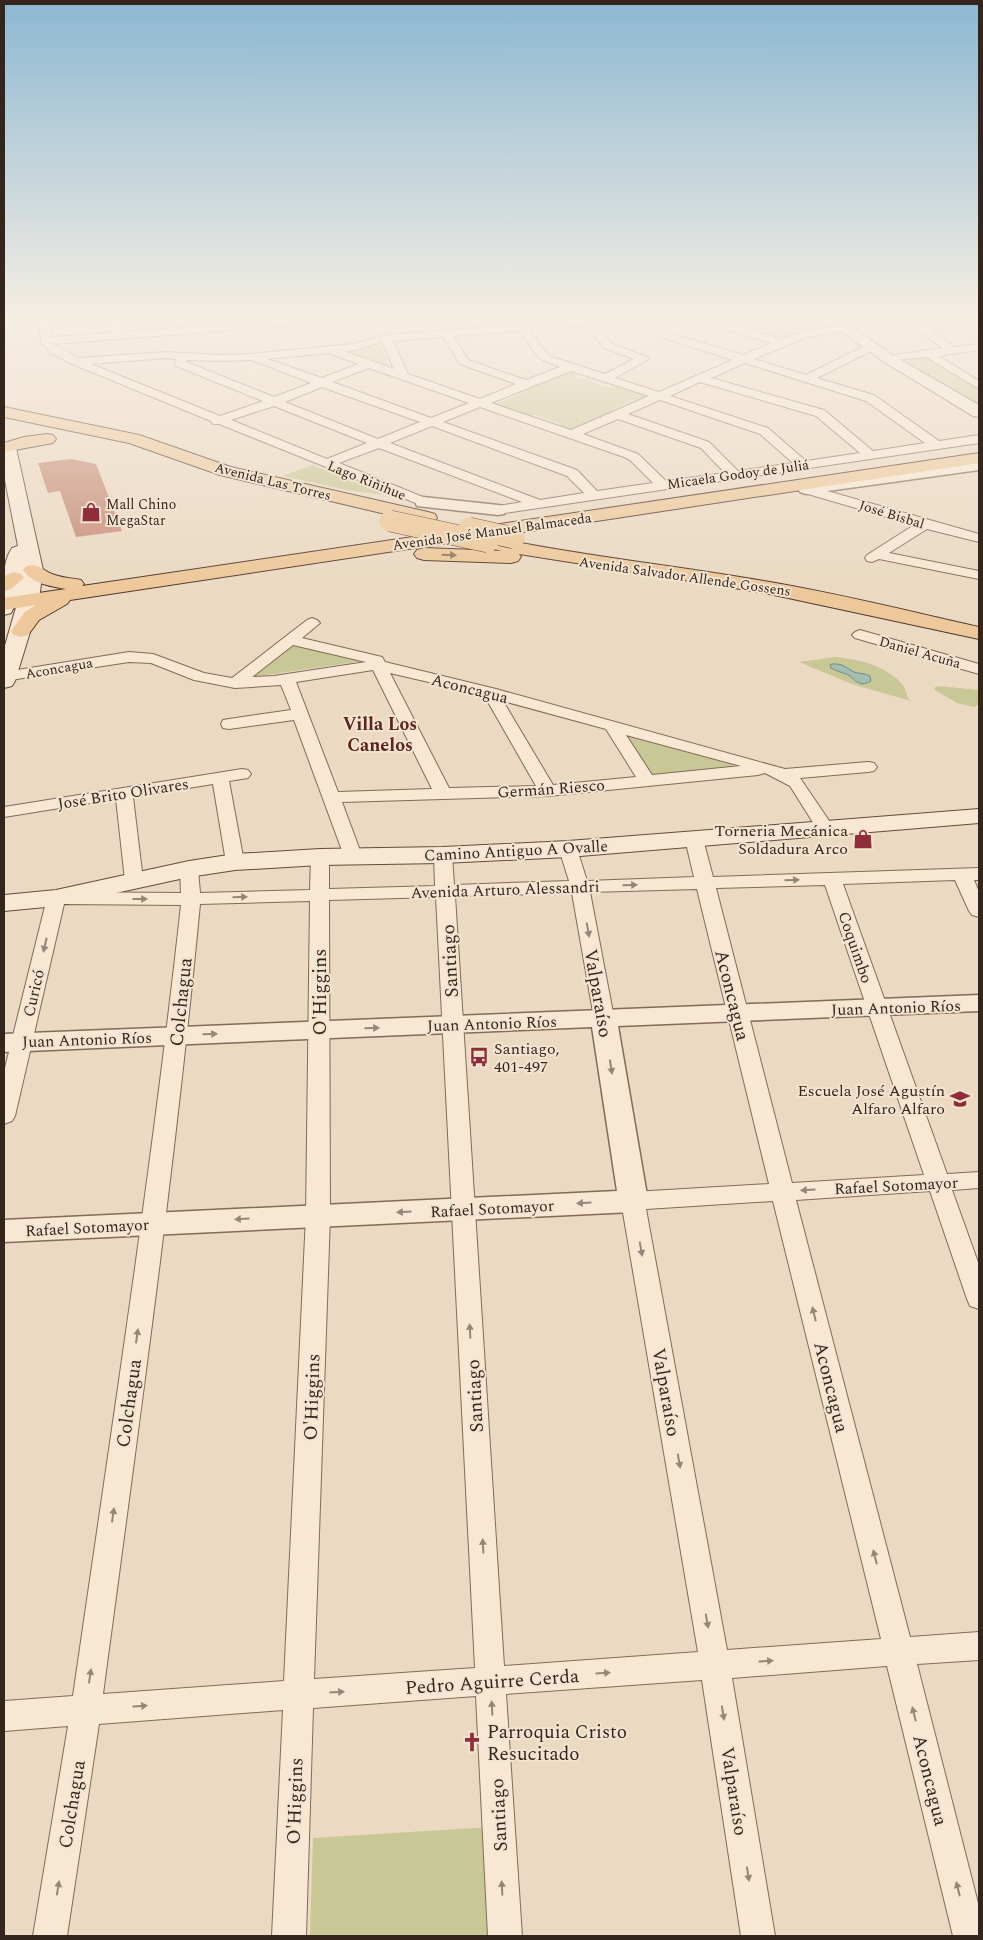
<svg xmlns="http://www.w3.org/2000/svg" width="983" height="1940" font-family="Spectral,serif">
<rect width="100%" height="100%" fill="#ebd9c1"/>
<!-- green -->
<path fill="#c8c796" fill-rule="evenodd" d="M774,318H825L833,326L805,331L781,341L732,327L778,323Z
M379,341L390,370L337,351Z
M928,356L979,389V404L902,361Z
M567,370L575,371V376L607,387L620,386L650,397L646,400H633L614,409L615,413L572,431L562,429L561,424L535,415L525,416L493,405L525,392L524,388Z
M312,465L387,495L352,491L283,476Z
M300,645L362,661L252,677L290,646Z
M836,657C860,660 885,665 902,684C907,689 905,696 911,701L852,684L799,662ZM835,663C844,665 847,669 854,672C859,674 865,673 870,676L871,681C859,688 855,678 846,674C841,671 836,671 831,668L830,665Z
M938,686L979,690V704L974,707L957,703L935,690L934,688Z
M620,734L743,767L654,775L646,772Z
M491,1827L496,1936H310L313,1838Z"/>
<!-- water -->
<path fill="#a3beb2" stroke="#6b8b7f" d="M832,664C843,663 846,668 854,672C859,674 865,673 870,676L871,681C857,689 855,677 846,674C841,672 836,671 831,668L830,665Z"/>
<!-- building -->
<path fill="#c78e79" d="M71,459L96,464L122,531L76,537L60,491L48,493L38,463Z"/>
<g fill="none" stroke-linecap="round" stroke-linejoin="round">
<defs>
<path id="minor" d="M39,318H49L51,337L111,333L110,318H120L122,332L305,318H355L350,321L54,344L78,358L166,352L220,355L250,354L354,344L386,335L599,318H654L669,333L743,355L771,343L721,328L712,318H723L729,324L781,339L805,331L845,325L849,326L850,328L849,330L807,337L754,359L806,375L867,345H875L877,347L875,349L817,378L874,395L939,441L979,435V443L498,514L491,510L493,507L522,502L379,448L339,463L428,499L430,502L423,506L219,424H213L211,421L72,364L51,353L41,343ZM645,321L661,337L733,360L659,392L615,378L649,359L647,357L612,344L596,325ZM586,326L604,348L634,359L605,374L552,357L547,354L529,330ZM519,331L539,358L560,367L526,380L468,360L453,336ZM443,337L460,364L516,384L480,399L408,374L393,341ZM382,342L394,369L343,351L355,350ZM329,353L358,364L322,378L267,359ZM166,358L176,359L174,364L176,366L263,401L220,416L91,364ZM187,360L220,361L252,360L311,383L274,397L186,362ZM745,363L866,401L925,443L873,451L824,410L711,378ZM369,368L469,403L431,418L332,382ZM571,371L649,396L571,430L491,403ZM700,382L816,416L860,453L806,461L768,428L670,396ZM322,387L420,422L378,439L285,402ZM660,400L760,434L793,463L738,471L709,442L628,414ZM274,406L367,443L327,459L231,420ZM480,407L624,457L630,460L653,483L597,491L577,470L443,422ZM618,419L701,448L725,473L666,481L638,454L583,434ZM432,426L567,476L584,493L540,500L390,443Z
M899,318H912L924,326L979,319V325L932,332L955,347L979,344V350L939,356L979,381V389L926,357L885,361L883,359L889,356L943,348Z
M806,485L979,534V542L927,529L889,553L979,571V579L879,559L872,562L867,561L865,558L867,555L914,525L801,492L799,489L801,486Z
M312,618L317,620L320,623L302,638L382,657L385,662L496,689L785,769L868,762L874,763L877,767L874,771L868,772L800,778L834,828L831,832L825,833L819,832L790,786L765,773L758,775L548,796L342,802L362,856L359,860L353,862L347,860L344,856L294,720L229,729L223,728L221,724L223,720L229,719L291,710L281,685L235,688L194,680L151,663L129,662L4,681L5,672L129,652L153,654L204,673L232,678L307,620ZM293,645L366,662L274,676L252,677ZM373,670L432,789L338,792L296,682ZM390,673L484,695L536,786L449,788ZM503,701L606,729L636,777L553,785ZM626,735L741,766L652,775Z
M860,630L979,664V674L855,638L852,635L855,632Z
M242,769L248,770L251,774L248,778L229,781L244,862L242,866L235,868L228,866L226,862L213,784L133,797L143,880L141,884L134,886L127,884L125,880L116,799L4,817V807Z
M694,834L700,835L703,839L713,877L979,868V880H974L979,892V917L972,915L969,911L955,880L843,884L947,1174L979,1172V1188L952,1190L979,1265V1309L970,1306L967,1299L930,1191L796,1200L910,1637L979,1632V1660L917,1664L979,1907V1936H953L887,1666L732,1678L775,1936H741L702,1680L506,1694L522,1936H488L476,1696L313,1708L306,1936H272L283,1710L99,1724L67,1936H33L68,1726L4,1731V1701L73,1696C111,1433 152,1169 181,905L64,904L15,1116L12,1121L4,1124V1072L47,898L49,894L56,892L181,893L180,869L182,865L189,863L196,865L198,869L200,893L310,890L311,857L313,853L320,851L327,853L329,857V889L435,886L434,855L437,851L443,849L449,851L452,855L454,885L569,881L559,849L562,845L568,844L574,845L577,849L587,881L694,877L685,839L688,835ZM825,885L924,1175L792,1183L716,888ZM697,889L769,1184L633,1192L625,1195L621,1201L698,1652L504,1666L455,896L572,893L594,1018L597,1023L604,1025L611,1023L614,1018L590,892ZM436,897L475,1668L314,1679L330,1216L329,900ZM310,901L306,1216L284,1681L103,1694C138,1431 175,1168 200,904ZM773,1201L881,1639L727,1650L646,1209Z"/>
<path id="tertiary" d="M979,460V470L806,494L800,492L798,489L800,486L806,484Z
M423,497L498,505L504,506L506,510L504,514L498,515L417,506L415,502L417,498Z
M979,995V1011L618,1026L648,1201L643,1209L633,1212L4,1242V1220L617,1191L592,1027L4,1052V1034Z"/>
<path id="secondary" d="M823,318H840L894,356L979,405V417L973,416L884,362Z
M7,443L13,444L16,448L43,570L38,606L15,681L12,686L4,688V649L19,597L11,613L4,615C4,595 0,565 12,548L18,546L4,475V444Z
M979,809V823L568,857L443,863L320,865L235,870L189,877L56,906L4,911V895L56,890L189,861L235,854L320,849L443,847L568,841Z"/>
<path id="primary" d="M4,407L139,435L231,467L428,512L435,514L437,518L435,522L428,524L220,475L129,443L4,417Z
M47,434L53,435L56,439L53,443L4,452V443L24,437Z
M979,453V463L491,537C581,556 673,565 764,581C836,593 908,611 979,627V639L765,593L519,554L521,557L518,561L511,563L424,560L417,558L414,554L417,550L424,548L502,551L481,546L478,542L481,538L70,600L67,604L39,620L28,635L21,637L14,635L11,631L25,612L36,605L4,610V598L66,589C50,586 33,584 23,570L26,566C39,563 42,570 52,574C61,578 72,578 81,580L84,584L82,586Z
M14,572L21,574L24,578L11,589L4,591V576Z"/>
</defs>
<!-- minor casing -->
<use href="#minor" stroke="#836a5a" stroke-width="2"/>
<!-- tertiary casing -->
<use href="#tertiary" stroke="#836a5a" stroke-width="3"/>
<!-- secondary casing -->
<use href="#secondary" stroke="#654b3d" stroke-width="2"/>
<!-- primary casing -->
<use href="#primary" stroke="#51392e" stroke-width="2"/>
<!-- minor -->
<use href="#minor" fill="#f7e7d3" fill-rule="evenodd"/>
<!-- tertiary -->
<use href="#tertiary" fill="#f7e7d3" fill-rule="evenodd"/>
<!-- secondary -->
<use href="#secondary" fill="#f7e7d3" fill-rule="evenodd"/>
<!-- primary -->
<use href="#primary" fill="#edc89a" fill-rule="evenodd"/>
<defs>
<path id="primary-bridge" d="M390,521L488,542
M469,528L514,538"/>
</defs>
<!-- primary-bridge casing -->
<use href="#primary-bridge" stroke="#51392e" stroke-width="22" stroke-linecap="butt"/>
<!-- primary-bridge -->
<use href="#primary-bridge" stroke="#edc89a" stroke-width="21"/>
</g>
<!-- one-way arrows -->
<defs><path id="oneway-solid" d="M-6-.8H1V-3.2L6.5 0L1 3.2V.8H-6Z" transform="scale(1.25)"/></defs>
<use fill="#90765c" href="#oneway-solid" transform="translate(449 555) rotate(1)"/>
<g fill="#968678">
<use href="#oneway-solid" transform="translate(792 880) rotate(-2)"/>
<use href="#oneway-solid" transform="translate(630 885) rotate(-2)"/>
<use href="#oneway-solid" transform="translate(240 897) rotate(-2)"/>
<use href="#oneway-solid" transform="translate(140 899)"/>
<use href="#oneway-solid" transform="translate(588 930) rotate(80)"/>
<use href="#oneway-solid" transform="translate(45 945) rotate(103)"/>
<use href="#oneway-solid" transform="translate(372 1028) rotate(-2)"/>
<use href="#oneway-solid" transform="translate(210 1034) rotate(-2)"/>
<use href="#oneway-solid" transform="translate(611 1067) rotate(81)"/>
<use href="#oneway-solid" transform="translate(808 1190) rotate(177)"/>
<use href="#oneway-solid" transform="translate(584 1203) rotate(177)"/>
<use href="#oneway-solid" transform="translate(404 1212) rotate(177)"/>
<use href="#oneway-solid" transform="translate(242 1219) rotate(177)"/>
<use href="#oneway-solid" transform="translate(641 1249) rotate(80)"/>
<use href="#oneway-solid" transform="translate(814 1314) rotate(-104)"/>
<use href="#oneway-solid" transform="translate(470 1331) rotate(-93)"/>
<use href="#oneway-solid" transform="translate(137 1336) rotate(-82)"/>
<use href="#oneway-solid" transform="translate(679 1461) rotate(80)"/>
<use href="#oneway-solid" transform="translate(113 1515) rotate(-82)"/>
<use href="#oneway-solid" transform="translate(483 1546) rotate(-93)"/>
<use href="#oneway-solid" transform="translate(875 1557) rotate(-104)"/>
<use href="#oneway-solid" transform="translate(707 1621) rotate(80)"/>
<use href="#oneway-solid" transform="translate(766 1661) rotate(-4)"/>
<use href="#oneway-solid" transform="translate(603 1673) rotate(-4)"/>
<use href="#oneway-solid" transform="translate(90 1676) rotate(-82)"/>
<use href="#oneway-solid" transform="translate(337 1692) rotate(-4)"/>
<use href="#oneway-solid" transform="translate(140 1706) rotate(-4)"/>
<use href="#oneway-solid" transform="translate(492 1708) rotate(-93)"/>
<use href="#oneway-solid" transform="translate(723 1713) rotate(81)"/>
<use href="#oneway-solid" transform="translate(914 1714) rotate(-104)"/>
<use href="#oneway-solid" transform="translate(748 1874) rotate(81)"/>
<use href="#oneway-solid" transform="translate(58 1888) rotate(-81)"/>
<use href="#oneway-solid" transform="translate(502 1888) rotate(-93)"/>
<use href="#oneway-solid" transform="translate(958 1889) rotate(-104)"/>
</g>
<!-- sky -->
<linearGradient id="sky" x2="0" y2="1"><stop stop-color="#8cb8d2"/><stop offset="0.54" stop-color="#f6eee3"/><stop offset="1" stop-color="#f6eee3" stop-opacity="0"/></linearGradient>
<rect width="983" height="590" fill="url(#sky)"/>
<!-- icons -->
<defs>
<symbol id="shop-bare" viewBox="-9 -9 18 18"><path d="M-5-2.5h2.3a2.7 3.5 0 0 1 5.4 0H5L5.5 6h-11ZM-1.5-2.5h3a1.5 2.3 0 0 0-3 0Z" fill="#8f2d3b" stroke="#f3e4d0" stroke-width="2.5" paint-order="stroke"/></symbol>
<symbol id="bus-bare" viewBox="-9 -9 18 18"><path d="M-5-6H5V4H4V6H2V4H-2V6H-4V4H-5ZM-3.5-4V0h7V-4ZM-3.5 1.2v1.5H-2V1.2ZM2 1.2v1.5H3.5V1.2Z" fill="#8f2d3b" stroke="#f3e4d0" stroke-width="2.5" paint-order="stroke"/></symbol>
<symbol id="school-bare" viewBox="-9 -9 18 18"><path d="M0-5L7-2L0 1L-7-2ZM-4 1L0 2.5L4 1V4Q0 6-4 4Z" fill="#8f2d3b" stroke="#f3e4d0" stroke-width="2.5" paint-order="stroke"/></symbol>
<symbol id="church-bare" viewBox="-9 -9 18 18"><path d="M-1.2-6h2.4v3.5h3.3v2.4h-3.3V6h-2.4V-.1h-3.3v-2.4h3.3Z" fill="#8f2d3b" stroke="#f3e4d0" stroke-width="2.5" paint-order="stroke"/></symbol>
</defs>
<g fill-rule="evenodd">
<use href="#shop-bare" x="77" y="498" width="28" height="28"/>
<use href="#shop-bare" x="849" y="825" width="28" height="28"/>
<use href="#bus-bare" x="465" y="1043" width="28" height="28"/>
<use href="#school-bare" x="946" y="1085" width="28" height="28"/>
<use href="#church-bare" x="458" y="1728" width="28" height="28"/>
</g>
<g text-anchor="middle" stroke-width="4" stroke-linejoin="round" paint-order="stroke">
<!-- far-street labels -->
<g font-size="14" fill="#34251d" stroke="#f3e4d0">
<text transform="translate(738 474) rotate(-8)" y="5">Micaela Godoy de Juliá</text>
<text transform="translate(367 480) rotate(22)" y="5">Lago Riñihue</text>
<text transform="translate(273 481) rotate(14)" y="5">Avenida Las Torres</text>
<text transform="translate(892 514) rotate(17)" y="5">José Bisbal</text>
<text transform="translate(492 531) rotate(-8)" y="5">Avenida José Manuel Balmaceda</text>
<text transform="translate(685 576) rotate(8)" y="5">Avenida Salvador Allende Gossens</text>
<text transform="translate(920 652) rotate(16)" y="5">Daniel Acuña</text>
<text transform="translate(59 668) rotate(-10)" y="5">Aconcagua</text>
</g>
<!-- far-poi labels -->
<g font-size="14" fill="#34251d" stroke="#f3e4d0" text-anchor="start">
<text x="106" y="509">Mall Chino<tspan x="106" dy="16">MegaStar</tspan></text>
</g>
<!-- street labels -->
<g font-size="16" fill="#34251d" stroke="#f3e4d0">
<text transform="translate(470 688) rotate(14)" y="6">Aconcagua</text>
<text transform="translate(551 788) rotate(-4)" y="6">Germán Riesco</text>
<text transform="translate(123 793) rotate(-9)" y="6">José Brito Olivares</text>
<text transform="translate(516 850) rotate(-3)" y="6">Camino Antiguo A Ovalle</text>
<text transform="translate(505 889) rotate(-2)" y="6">Avenida Arturo Alessandri</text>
<text transform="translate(856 947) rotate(71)" y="6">Coquimbo</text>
<text transform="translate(33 993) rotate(-77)" y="6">Curicó</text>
<text transform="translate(896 1007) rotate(-2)" y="6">Juan Antonio Ríos</text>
<text transform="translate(492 1023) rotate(-2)" y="6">Juan Antonio Ríos</text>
<text transform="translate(87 1039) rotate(-2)" y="6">Juan Antonio Ríos</text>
<text transform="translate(896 1185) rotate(-3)" y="6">Rafael Sotomayor</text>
<text transform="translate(492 1208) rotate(-3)" y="6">Rafael Sotomayor</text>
<text transform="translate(87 1227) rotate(-3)" y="6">Rafael Sotomayor</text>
</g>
<!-- poi labels -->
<g font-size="16" fill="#34251d" stroke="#f3e4d0" text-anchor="end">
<text x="848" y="836">Torneria Mecánica<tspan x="848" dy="18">Soldadura Arco</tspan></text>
<text x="494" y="1054" text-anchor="start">Santiago,<tspan x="494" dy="18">401-497</tspan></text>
<text x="945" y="1096">Escuela José Agustín<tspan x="945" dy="18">Alfaro Alfaro</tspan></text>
</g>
<!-- neighbourhood labels -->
<g font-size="18" font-weight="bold" fill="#5e231f" stroke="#f3e4d0">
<text x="380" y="730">Villa Los<tspan x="380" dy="21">Canelos</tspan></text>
</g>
<!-- near-street labels -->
<g font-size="19" fill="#34251d" stroke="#f3e4d0">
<text transform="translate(449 961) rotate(-93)" y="7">Santiago</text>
<text transform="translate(319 992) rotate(-90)" y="7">O'Higgins</text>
<text transform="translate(599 993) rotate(80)" y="7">Valparaíso</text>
<text transform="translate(733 995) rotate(76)" y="7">Aconcagua</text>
<text transform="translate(180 1002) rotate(-84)" y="7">Colchagua</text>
<text transform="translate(832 1387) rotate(76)" y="7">Aconcagua</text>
<text transform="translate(667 1392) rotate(80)" y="7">Valparaíso</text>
<text transform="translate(474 1396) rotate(-93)" y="7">Santiago</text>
<text transform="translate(311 1397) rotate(-88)" y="7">O'Higgins</text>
<text transform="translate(128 1403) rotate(-82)" y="7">Colchagua</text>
<text transform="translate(492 1681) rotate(-4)" y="7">Pedro Aguirre Cerda</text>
<text transform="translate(931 1780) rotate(76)" y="7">Aconcagua</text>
<text transform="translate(735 1791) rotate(81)" y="7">Valparaíso</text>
<text transform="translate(294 1801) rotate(-88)" y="7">O'Higgins</text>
<text transform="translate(71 1804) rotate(-81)" y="7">Colchagua</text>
<text transform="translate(498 1815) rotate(-93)" y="7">Santiago</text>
</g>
<!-- near-poi labels -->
<g font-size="19" fill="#34251d" stroke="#f3e4d0" text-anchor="start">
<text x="487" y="1738">Parroquia Cristo<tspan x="487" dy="22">Resucitado</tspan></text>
</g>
</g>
<!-- border -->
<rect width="983" height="1940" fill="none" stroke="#34251d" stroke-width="10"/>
</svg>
